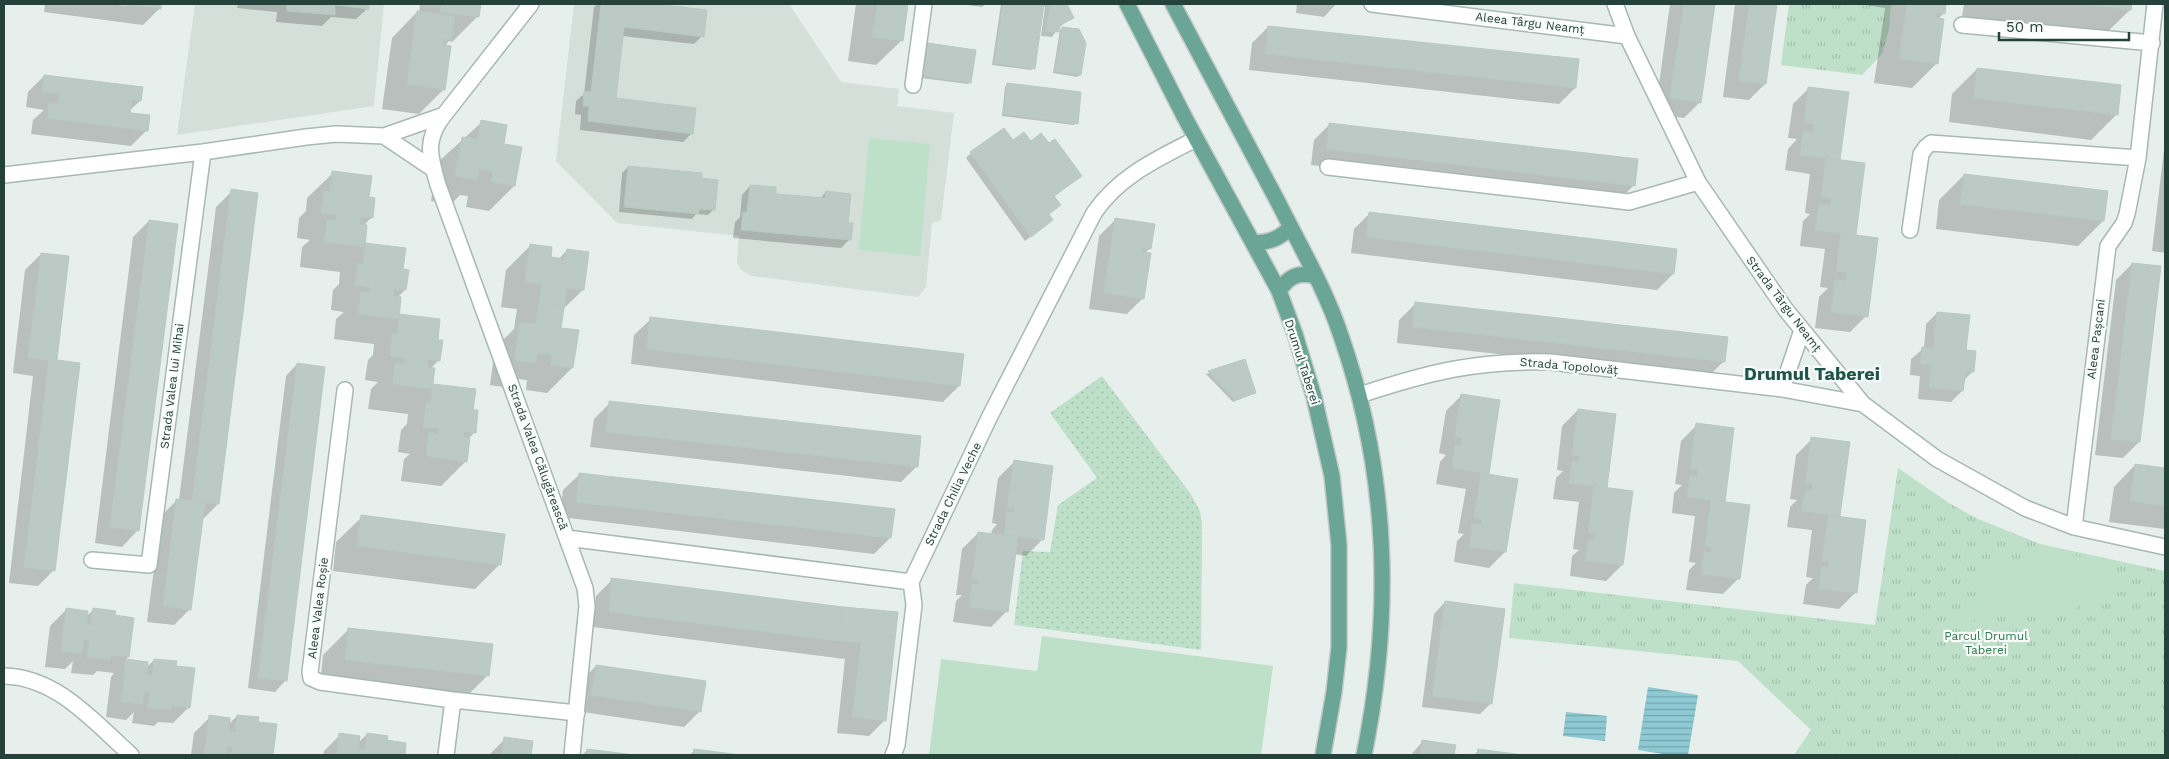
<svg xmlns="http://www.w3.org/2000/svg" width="2169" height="759" font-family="'Work Sans',sans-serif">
<defs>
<pattern id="grass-dots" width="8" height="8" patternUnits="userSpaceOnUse" patternTransform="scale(1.25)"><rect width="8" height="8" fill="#bfe0c8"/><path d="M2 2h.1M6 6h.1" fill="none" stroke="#a4c1ad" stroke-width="1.8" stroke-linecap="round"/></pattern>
<pattern id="park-tufts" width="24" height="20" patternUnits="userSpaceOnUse" patternTransform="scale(1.25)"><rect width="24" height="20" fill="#bfe0c8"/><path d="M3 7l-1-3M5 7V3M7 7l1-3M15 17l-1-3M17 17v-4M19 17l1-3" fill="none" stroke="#a4c1ad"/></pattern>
<pattern id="water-rules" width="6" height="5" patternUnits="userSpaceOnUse" patternTransform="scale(1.25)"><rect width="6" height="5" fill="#8ec9d4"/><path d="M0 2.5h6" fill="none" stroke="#74a5ad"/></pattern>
</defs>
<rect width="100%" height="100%" fill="#e6efeb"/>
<!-- built -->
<path fill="#d4dfda" d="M195,4H384L374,106L177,135Z
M574,4H789L841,82L899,89L897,106L954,113L941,220L932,223L926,287L918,297L752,276L741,270L737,263L739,236L617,223L556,161Z"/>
<!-- grass -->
<path fill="url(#grass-dots)" d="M1102,376L1190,493L1200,511L1202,524L1201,650L1014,625L1023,551L1050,552L1058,505L1097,478L1050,413Z"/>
<!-- park -->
<path fill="url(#park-tufts)" d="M1789,4H1891L1889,29L1882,54L1862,75L1781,65Z
M1898,468L1949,503L1976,518L2040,544L2165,571V755H1794L1811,730L1738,661L1509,638L1514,583L1875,625Z"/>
<!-- pitch -->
<path fill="#bfe0c8" d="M869,138L930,144L920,256L859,250Z
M2044,553H2059L2096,559L2117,576L2113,595L2100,593L2086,603L2058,617L1986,616L1951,627L1971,611L1981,582L1995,568L2017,559Z
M1042,636L1273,666L1261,755H929L941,659L1037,671Z"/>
<!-- water -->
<path fill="url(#water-rules)" d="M1648,687L1698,695L1688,755H1669L1638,750Z
M1566,712L1607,716L1605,741L1563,736Z"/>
<!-- shadow -->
<path fill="#0003" d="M45,4H107L128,6L127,4H160L159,9L143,25L44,12Z
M238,4H368V8L356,19L331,17L322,26L276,22L277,12L237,8Z
M420,4H479L478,16L452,42L449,41L444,46V89L419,114L382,109L392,38L417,12L419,13Z
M597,4H643L705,11L702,36L694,44L622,36L614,100L692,133L683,142L580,130L581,115L575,114L576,101L584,94L594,7Z
M856,4H907L902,40L876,65L848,61Z
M960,4H985L982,7Z
M1001,4H1066L1073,17L1058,28L1052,37L1041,36L1045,7H1043L1033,68L1031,70L992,65Z
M1297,4H1336L1324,17L1296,13Z
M1670,4H1713L1700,102L1684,118L1655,114Z
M1735,4H1775L1765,84L1749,100L1723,97Z
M1859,4H1945L1944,13L1938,19L1937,63L1912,88L1874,83L1885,8Z
M1964,4H2130V10L2104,35L1962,17Z
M1268,27L1575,88L1559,104L1249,70L1252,43Z
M1062,28L1084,44L1080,75L1077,77L1053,73L1060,30Z
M928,44L970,82L968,84L921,78L925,47Z
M1977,69L2116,115L2091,140L1949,122L1952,94Z
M44,76L141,88L140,101L129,111V114L147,130L131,146L31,134L33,120L44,110L26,107L28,92Z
M1007,84L1076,123L1074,125L1002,116L1005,87Z
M1809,88L1839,161L1864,164L1855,236L1866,316L1850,332L1815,328L1819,297L1828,288L1820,287L1825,249L1800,246L1803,221L1810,214L1805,213L1810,174L1785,170L1788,149L1797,139L1788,138L1793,104Z
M482,122L503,145L514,186L489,211L466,207L468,196L460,195L451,204L431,201L437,163Z
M1330,124L1634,185L1618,201L1311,165L1314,140Z
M2165,141V253L2152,251Z
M1012,142L1030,143L1081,176L1053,197L1059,205L1048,215L1052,220L1025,241L966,158L971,153Z
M628,167L700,180L713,210L708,215L696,214L692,219L619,212L622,173Z
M333,173L368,198L371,218L363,226L364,244L402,270L405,290L397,298L398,315L436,341L439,360L431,368L432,385L474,390L471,411L475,432L469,438L466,461L441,486L401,481L404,459L410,454L398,452L401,430L407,424L408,414L368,409L371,389L378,382L365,380L368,360L373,355L374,344L334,339L336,319L344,312L331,310L333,290L339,284L340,272L300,267L302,247L310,240L297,238L299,218L306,211L307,198Z
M1964,175L2103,221L2078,246L1936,229L1939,200Z
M750,186L774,195L820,199L826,192L847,224L850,239L841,248L733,238L735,222L740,217L742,195Z
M232,191L218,504L201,521L190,609L174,625L147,622L161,516L177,500H179L216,207Z
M1370,213L1673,274L1657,290L1351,253L1354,229Z
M1115,220L1150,248L1145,253L1143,298L1127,314L1089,309L1099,236Z
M149,221L138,530L122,547L95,543L133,237Z
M531,245L549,258L558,260L567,250L583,290L562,310L559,329L572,368L547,393L526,390L527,380L519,379L509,388L490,385L495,348L514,329L517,309L501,307L506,270Z
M41,254L56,361L54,570L38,586L9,583L33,376L13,373L25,270Z
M2132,264L2139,442L2123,458L2095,455L2116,280Z
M1415,304L1724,361L1708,377L1397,343L1399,320Z
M1937,313L1965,351L1973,371L1963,381L1962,391L1951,402L1918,399L1920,376L1910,375L1911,359L1924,348L1926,324Z
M651,319L959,386L943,402L631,364L634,335Z
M1244,360L1255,393L1233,402L1206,374Z
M297,364L286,680L275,692L248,688L286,376Z
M1462,395L1499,401L1488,475L1505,552L1489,568L1454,562L1457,541L1464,534L1458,533L1466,489L1436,484L1440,462L1446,455L1439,453L1446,411Z
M610,403L917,466L901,482L590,447L594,419Z
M1578,410L1605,489L1622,565L1606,581L1570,576L1572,556L1579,550L1573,549L1579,502L1553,499L1556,478L1563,471L1557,470L1562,426Z
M1697,425L1724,503L1739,578L1723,594L1686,590L1689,570L1696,563L1689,562L1695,516L1672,513L1674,493L1682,485L1675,484L1681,441Z
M1812,439L1849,443L1839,517L1865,521L1855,593L1839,609L1803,604L1806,585L1813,578L1806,577L1812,530L1787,527L1790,507L1797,500L1790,499L1796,455Z
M1014,462L1042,540L1026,556L1014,554L1007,611L991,627L953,622L956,601L962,595H956L962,549L978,533L991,535L992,530L997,524L992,523L998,478Z
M2135,465L2165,469V529L2109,522L2114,487Z
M580,474L890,538L874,554L560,517L563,490Z
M362,517L500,564L475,589L333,571L336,542Z
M612,580L896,613L885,720L869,736L837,733L845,659L593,627L596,596Z
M1445,602L1491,703L1480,714L1422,707L1434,614Z
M94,609L114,617L128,657L125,660L147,663L146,668L154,660L174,667L189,707L173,723L158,722L154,726L132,723L134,712L126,720L106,717L111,677L114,673L97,671L93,675L71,673L73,661L65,669L45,667L50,626L66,610L86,617Z
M349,629L488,675L463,700L320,685L323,655Z
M596,666L700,711L684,727L576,711L580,682Z
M237,716L257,723L276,726L272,755H191L194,733L210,717L228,725Z
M367,734L386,741L405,744L404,755H323L324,751L340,735L357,744Z
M505,739L531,742L530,755H489Z
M1422,742L1453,755H1455H1411Z
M588,750L626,755H582Z
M695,750L731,755H689Z
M1478,751L1516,755H1474Z"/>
<!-- building -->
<path fill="#bbcac4" stroke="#b8c9c2" d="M117,4H161V9Z
M287,4H369V9L335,5V15L287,11Z
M442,4H481L479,17L440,12Z
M601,4H654L707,10L704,37L624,27L616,98L696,108L693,134L588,121L589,106H583L584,91L591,92Z
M877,4H908L903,41L872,37Z
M1003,4H1044L1035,69L994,63Z
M1050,4H1067L1074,18L1060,25L1059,32L1046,31Z
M1684,4H1715L1701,103L1670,98Z
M1749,4H1777L1766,84L1739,81Z
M1907,4H1946L1945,14L1937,13L1936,18L1944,19L1938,64L1899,59Z
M2077,4H2132L2131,10Z
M417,11L455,16L452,40L444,39L443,44L451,46L445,90L407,84Z
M1268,26L1579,59L1576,88L1265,54Z
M1062,27L1079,29L1086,43L1081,75L1055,71Z
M927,43L976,50L971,83L923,76Z
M1977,68L2121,85L2118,115L1973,98Z
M44,75L143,87L141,101L132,100L130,113L150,115L148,131L47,118L49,103L58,104L59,94L42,92Z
M1007,83L1081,92L1078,124L1003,114Z
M1808,87L1849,92L1840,160L1800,155L1803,131L1813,132L1814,124L1804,122Z
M481,120L507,125L504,144L522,147L515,186L491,182L493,172L479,169L477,180L455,176L462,137L478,139Z
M1329,123L1638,159L1635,186L1326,149Z
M1004,128L1013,140L1024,132L1031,141L1041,133L1049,143L1055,139L1082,176L1054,196L1061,205L1049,214L1053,220L1031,237L970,152Z
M1826,158L1865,163L1856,235L1815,230L1819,204L1831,205V199L1821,197Z
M628,166L702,173V178L718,180L715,210L699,209L698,214L624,207Z
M332,171L372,176L369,197L375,198L373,218L360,217V224L367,225L365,247L324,242L327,220L336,221L337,215L321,213L324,191L330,192Z
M1964,174L2108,191L2104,221L1960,204Z
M750,185L776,187V194L825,198L826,191L851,194L848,223H853L851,240L741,230L743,212H747Z
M231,189L258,193L219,504L192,501Z
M1369,212L1677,249L1674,274L1366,237Z
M1115,218L1155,224L1151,249L1143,248L1142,252L1151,253L1144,299L1104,293Z
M149,220L178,224L139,531L110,527Z
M1841,233L1878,238L1868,317L1831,312L1835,279L1846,281L1847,273L1836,271Z
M365,243L406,248L403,269L409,270L406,290L394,289L393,296L401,297L399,319L358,314L361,292L370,293L371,287L355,285L358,263L363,264Z
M530,244L552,247L551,257L565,259L567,249L589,252L584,290L567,288L564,308L539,305L542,285L525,282Z
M41,253L69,256L57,360L80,363L55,571L24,567L49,360L28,358Z
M2132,263L2161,266L2140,442L2111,439Z
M1415,302L1728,337L1725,362L1412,327Z
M539,305L564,308L561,328L579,330L573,368L550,365L552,355L537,353L536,363L514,360L520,322L536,324Z
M1937,312L1970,315L1966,350L1976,351L1974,372L1966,371L1963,391L1929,388L1931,365L1920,364L1922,347L1933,348Z
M399,314L440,319L438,340H443L440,361L428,359L427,367L435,368L432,389L393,384L395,363L405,364V358L390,356L392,334H397Z
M650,317L964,354L960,386L646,349Z
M1245,359L1256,393L1235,400L1208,371Z
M297,363L325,367L287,681L258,678Z
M433,384L476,389L473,410H478L476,433L464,431L463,437L470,438L467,462L426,456L429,433L438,434L439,429L423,427L426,403L430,404Z
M1461,394L1500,400L1489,474L1452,468L1455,445H1461L1462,438L1455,437Z
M609,401L921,436L918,467L606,432Z
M1578,409L1616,414L1607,488L1569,483L1572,461L1579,462V456L1572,455Z
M1696,423L1734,428L1725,502L1687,497L1690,475L1697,476L1698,470L1690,469Z
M1811,437L1850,442L1840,516L1802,511L1805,490H1812L1813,484L1805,483Z
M1014,460L1053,466L1044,540L1004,535L1007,512L1014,513L1015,509L1007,508Z
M2135,464L2165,468V506L2130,501Z
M579,473L895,509L891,538L576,502Z
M1481,473L1518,479L1506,552L1469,547L1472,524L1481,525L1482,519L1474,517Z
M1594,486L1633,491L1623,565L1585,561L1588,539L1595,540L1596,534L1588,533Z
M176,499L205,503L191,610L163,606Z
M1711,500L1750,505L1740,579L1701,574L1704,552L1711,553L1712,547L1705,546Z
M361,515L505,534L501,565L357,546Z
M1828,515L1866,520L1857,593L1819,589L1821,567L1828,568L1829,562L1822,561Z
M978,532L1018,537L1008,612L969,607L972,584L979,585V580L972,579Z
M611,578L843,607L839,641L609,612Z
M1445,601L1505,609L1492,704L1432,696Z
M843,607L898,612L886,721L852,717L861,643L839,641Z
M66,608L88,611L86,625H91L93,608L116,611L115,615L134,618L129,657L111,655L110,660L87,657L89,641L84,640L82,654L61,651Z
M348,628L493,644L489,676L345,660Z
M126,659L148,662L147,675L152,676L154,659L177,661L176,666L195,668L190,708L172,706L171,710L147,708L150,692L145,691L143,704L121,702Z
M596,665L706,681L701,712L591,695Z
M209,715L230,718L229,731L235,732L237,715L259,717L258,722L277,724L273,755H231L233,747L227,746L226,755H204Z
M339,733L360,736L358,749L365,750L367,733L388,736L387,740L406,743L405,755H337Z
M504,737L533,741L531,755H502Z
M1422,740L1456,745L1454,754L1465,755H1420Z
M587,749L635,755H586Z
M694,749L741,755H693Z
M1478,749L1523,755H1477Z"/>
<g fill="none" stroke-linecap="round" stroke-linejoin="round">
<defs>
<path id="minor" d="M1372,4L1627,36
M1615,4L1627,36L1698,182L1786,310L1863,404L1937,459L2025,508L2074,527L2165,547
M1962,25L2152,43
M913,85L924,4
M444,115C424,140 430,157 438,185L585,588L587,606L572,755
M384,136L433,169
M1328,167L1629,202L1698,182
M4,175L203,152L306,137L336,134L384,136L444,115L531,4
M1910,230L1921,154L1926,147L1931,143L2138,158
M1782,389L1802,330
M345,390L310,672L311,678L320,682L453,700L577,713
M1360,395C1429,372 1478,360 1551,362L1782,389L1863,404
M2074,527L2108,246L2124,223L2127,214L2138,158L2155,4
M567,538L911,582
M92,560L149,565L203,152
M911,582L990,416L1094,213C1119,176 1157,159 1196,139
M4,676C57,677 94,722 131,755
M446,755L453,700
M893,755L897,745L914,605L911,582"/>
<path id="major" d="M1127,4L1185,118L1279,291L1295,334L1314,397L1332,476L1339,545V647L1334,692L1323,755
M1173,4C1208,70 1243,136 1278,202C1300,246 1326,290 1341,336C1389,474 1393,613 1364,755
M1254,243C1270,242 1279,239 1291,227
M1279,291C1289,276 1298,272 1315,276"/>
</defs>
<!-- minor casing -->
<use href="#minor" stroke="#a8b8b2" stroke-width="18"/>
<!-- major casing -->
<use href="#major" stroke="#c2cac8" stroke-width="18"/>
<!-- minor -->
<use href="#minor" stroke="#fff" stroke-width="15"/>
<!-- major -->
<use href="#major" stroke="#6aa596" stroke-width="15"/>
</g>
<g text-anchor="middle" stroke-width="4.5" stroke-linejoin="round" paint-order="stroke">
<!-- street labels -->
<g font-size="12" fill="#24423a" stroke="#f7fbf9">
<text transform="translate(1530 23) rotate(7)" y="4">Aleea Târgu Neamț</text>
<text transform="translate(1784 304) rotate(53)" y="4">Strada Târgu Neamț</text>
<text transform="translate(2096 339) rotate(-83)" y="4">Aleea Pașcani</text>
<text transform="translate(1302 362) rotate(72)" y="4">Drumul Taberei</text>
<text transform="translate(1569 366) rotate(5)" y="4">Strada Topolovăț</text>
<text transform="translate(172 386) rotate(-83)" y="4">Strada Valea lui Mihai</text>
<text transform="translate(538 457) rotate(70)" y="4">Strada Valea Călugărească</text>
<text transform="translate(953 494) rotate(-64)" y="4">Strada Chilia Veche</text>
<text transform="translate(318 608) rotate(-83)" y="4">Aleea Valea Roșie</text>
</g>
<!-- park labels -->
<g font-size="12" fill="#2d7a4b" stroke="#f7fbf9">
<text x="1986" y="640">Parcul Drumul<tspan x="1986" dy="14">Taberei</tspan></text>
</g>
<!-- district labels -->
<g font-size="18" font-weight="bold" fill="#1f5548" stroke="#f7fbf9">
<text x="1812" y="380">Drumul Taberei</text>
</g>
</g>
<!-- border -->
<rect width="2169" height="759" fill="none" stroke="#24423a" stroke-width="10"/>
<!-- scale -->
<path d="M1999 32v8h130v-8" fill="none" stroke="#24423a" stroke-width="2.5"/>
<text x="2006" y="32" font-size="15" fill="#24423a" stroke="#f7fbf9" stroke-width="4" paint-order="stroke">50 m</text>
</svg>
